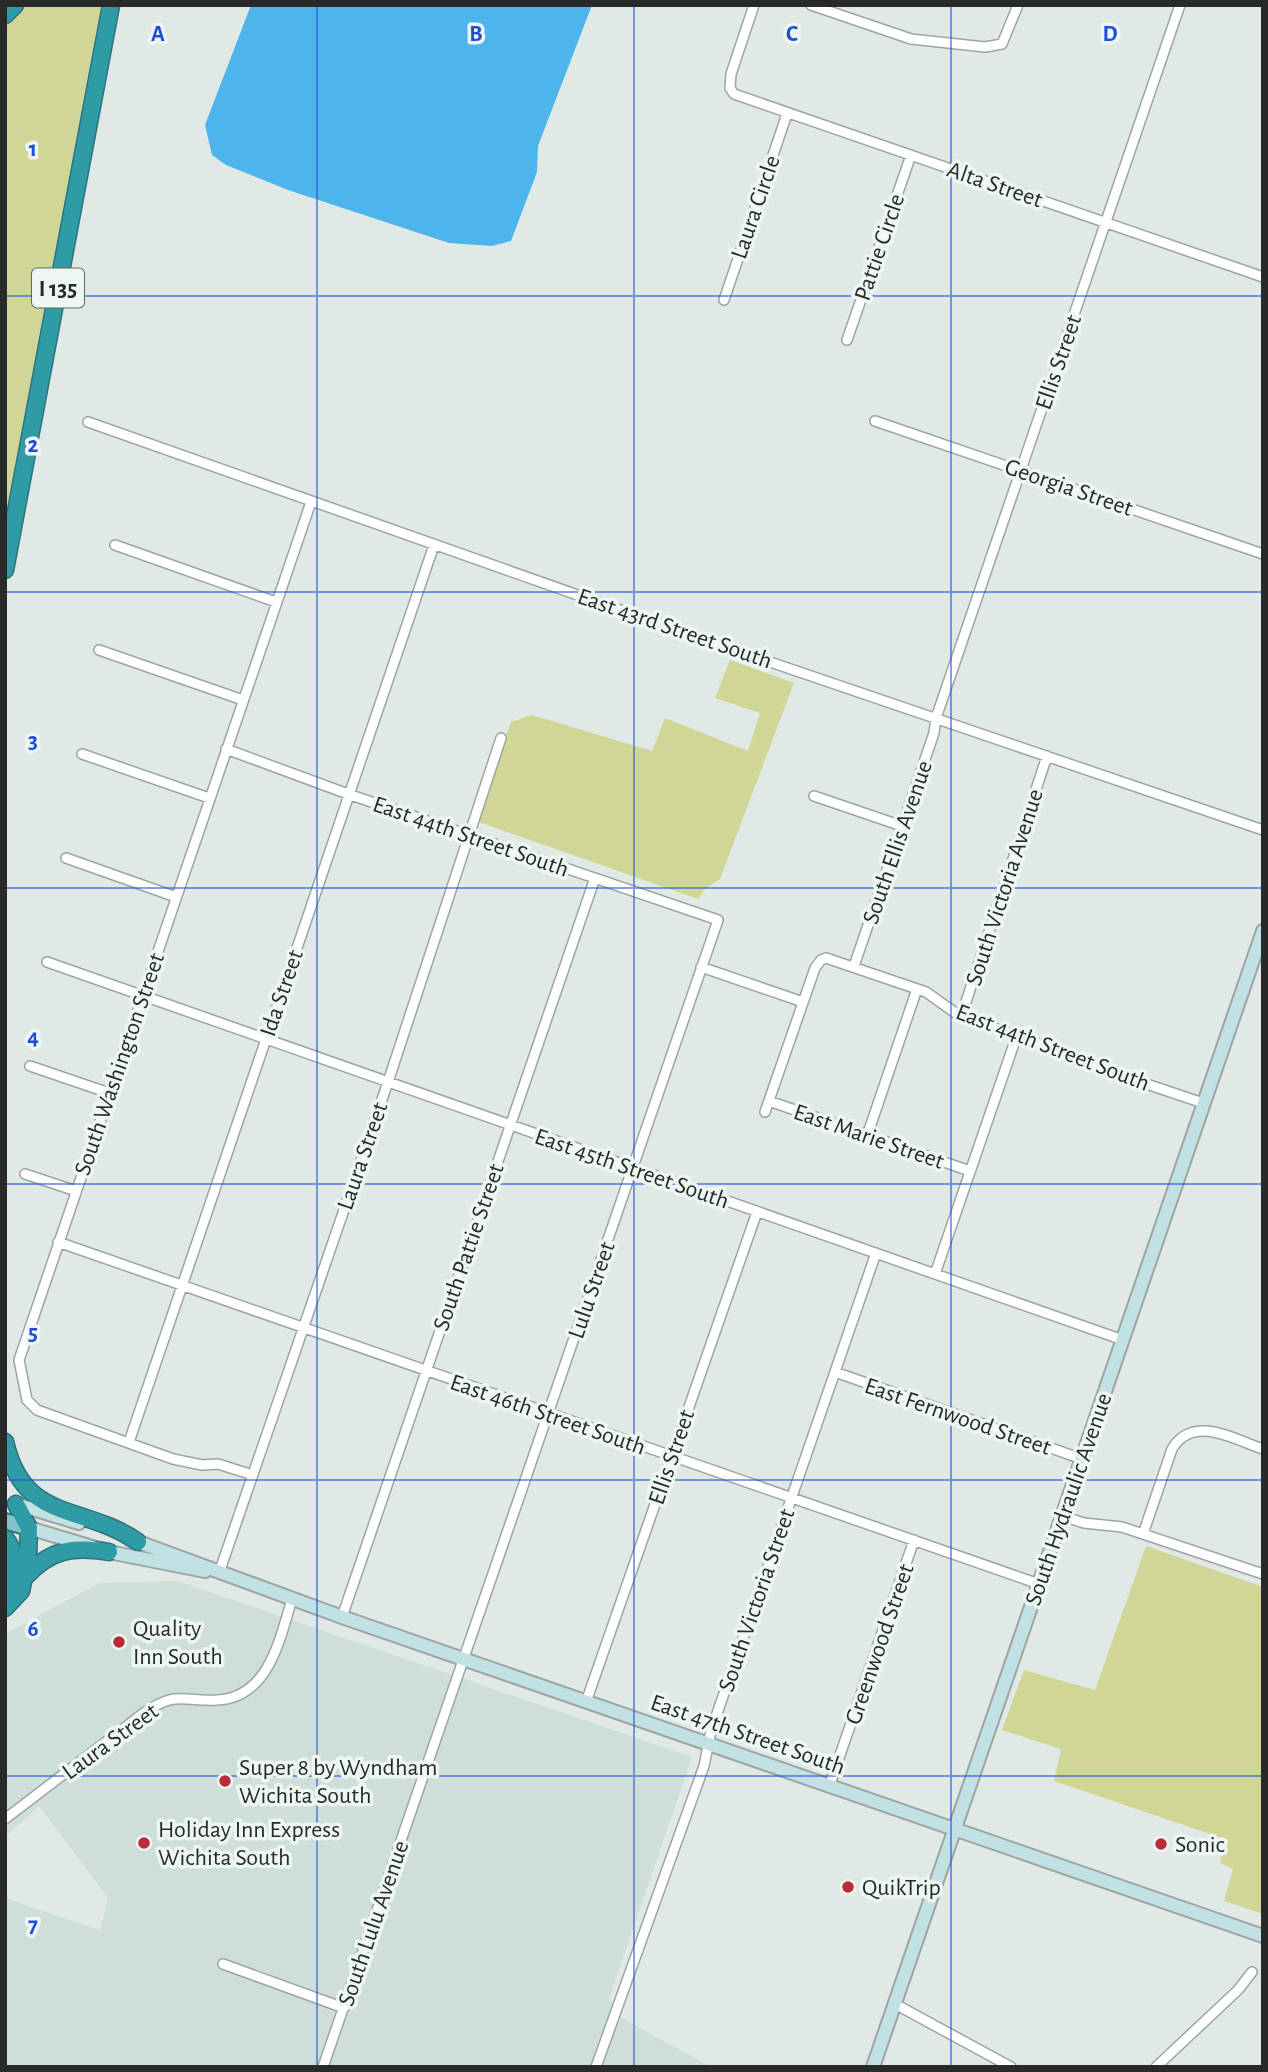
<svg xmlns="http://www.w3.org/2000/svg" width="1268" height="2072" font-family="'Alegreya Sans',sans-serif">
<rect width="100%" height="100%" fill="#e0e9e6"/>
<!-- built -->
<path fill="#cedfd9" d="M178,1581L692,1757L609,1999L622,2018L711,2067H5V1898L100,1930L108,1898L39,1806L5,1837V1634L99,1583Z"/>
<!-- green -->
<path fill="#d0d796" d="M25,5H101L5,518V23Z
M730,660L794,683L720,879L705,889L698,899L476,821L511,722L532,715L652,751L665,718L748,751L760,713L715,698Z
M1146,1546L1263,1587V1914L1224,1901L1233,1869L1220,1863L1225,1839L1054,1781L1061,1749L1002,1730L1024,1670L1095,1690Z"/>
<!-- water -->
<path fill="#4db5ec" d="M251,5H592L538,146L537,172L511,241L492,246L449,243L288,190L226,165L212,155L205,125Z"/>
<g fill="none" stroke-linecap="round" stroke-linejoin="round">
<defs>
<path id="street" d="M754,5L731,74L730,88L734,94L1263,277
M811,5L911,39L985,47L1002,44L1018,5
M724,300L787,114
M847,340L911,155
M875,421L1263,554
M88,422L688,634L1263,830
M115,545L276,602
M99,650L243,700
M226,749L348,794L718,920L323,2067
M82,754L209,798
M814,796L902,826
M66,858L176,897
M47,962L1123,1340
M854,966L934,733L936,718L1180,5
M701,967L803,1002
M961,1017L1047,756
M30,1066L109,1093
M769,1101L970,1171
M765,1112L815,968L821,960L826,958L926,992L961,1017L1028,1039L1075,1060L1203,1103
M867,1136L917,989
M25,1174L76,1191
M58,1242L1039,1584
M935,1274L1017,1035
M835,1372L1082,1459
M129,1442L434,545
M253,1475L218,1464L202,1465L173,1459L37,1410L27,1400L19,1360L311,502
M1062,1516L1084,1523L1122,1527L1263,1574
M1143,1534L1172,1449C1193,1414 1233,1439 1263,1449
M219,1573L388,1082L501,738
M342,1617L595,878
M586,1702L757,1212
M829,1787L914,1540
M5,1819L145,1712C179,1690 183,1702 217,1700C269,1698 280,1638 292,1599
M223,1964L344,2008
M895,2004L1011,2067
M596,2067L704,1766L711,1731L876,1253
M1156,2067L1238,1990L1252,1972"/>
<path id="secondary" d="M16,1504L79,1523
M29,1528L109,1552L205,1571
M130,1539L342,1617L1263,1936
M873,2067L1263,931"/>
<path id="primary" d="M5,1521L29,1528"/>
<path id="highway" d="M5,15L15,5
M5,570L111,5
M5,1442C24,1524 82,1503 138,1542
M5,1538C17,1553 18,1570 5,1586
M25,1577C51,1549 73,1546 109,1552
M5,1608L21,1591L28,1557L29,1528L16,1504"/>
</defs>
<!-- street casing -->
<use href="#street" stroke="#9da5a2" stroke-width="12"/>
<!-- secondary casing -->
<use href="#secondary" stroke="#9da5a2" stroke-width="16"/>
<!-- primary casing -->
<use href="#primary" stroke="#2c737a" stroke-width="18"/>
<!-- highway casing -->
<use href="#highway" stroke="#2c737a" stroke-width="19"/>
<!-- street -->
<use href="#street" stroke="#fff" stroke-width="9"/>
<!-- secondary -->
<use href="#secondary" stroke="#c1e1e4" stroke-width="12"/>
<!-- primary -->
<use href="#primary" stroke="#82c3c9" stroke-width="14"/>
<!-- highway -->
<use href="#highway" stroke="#2f9ba5" stroke-width="16"/>
</g>
<!-- grid -->
<path fill="none" stroke="#1d4ed8" stroke-width="2" stroke-opacity="0.55" d="M317,5V2067M634,5V2067M951,5V2067M5,296H1263M5,592H1263M5,888H1263M5,1184H1263M5,1480H1263M5,1776H1263"/>
<!-- markers -->
<g fill="#bb2a37" stroke="#edf6f3" stroke-width="2.5">
<circle cx="119" cy="1642" r="7"/>
<circle cx="225" cy="1781" r="7"/>
<circle cx="144" cy="1843" r="7"/>
<circle cx="1161" cy="1844" r="7"/>
<circle cx="848" cy="1887" r="7"/>
</g>
<g text-anchor="middle" stroke-width="7" stroke-linejoin="round" paint-order="stroke">
<!-- shield labels -->
<rect fill="#edf6f3" stroke="#626766" stroke-width="2" x="32" y="268.5" width="52" height="39" rx="5"/>
<g font-size="23" font-weight="bold" fill="#272a29">
<text x="58" y="296">I 135</text>
</g>
<!-- street labels -->
<g font-size="24" fill="#272a29" stroke="#edf6f3">
<text transform="translate(995 184) rotate(19)" y="8">Alta Street</text>
<text transform="translate(755 207) rotate(-71)" y="8">Laura Circle</text>
<text transform="translate(879 247) rotate(-71)" y="8">Pattie Circle</text>
<text transform="translate(1058 362) rotate(-71)" y="8">Ellis Street</text>
<text transform="translate(1069 487) rotate(19)" y="8">Georgia Street</text>
<text transform="translate(675 628) rotate(19)" y="8">East 43rd Street South</text>
<text transform="translate(471 836) rotate(19)" y="8">East 44th Street South</text>
<text transform="translate(897 842) rotate(-71)" y="8">South Ellis Avenue</text>
<text transform="translate(1004 887) rotate(-72)" y="8">South Victoria Avenue</text>
<text transform="translate(281 993) rotate(-71)" y="8">Ida Street</text>
<text transform="translate(1053 1047) rotate(21)" y="8">East 44th Street South</text>
<text transform="translate(119 1064) rotate(-71)" y="8">South Washington Street</text>
<text transform="translate(869 1136) rotate(19)" y="8">East Marie Street</text>
<text transform="translate(362 1156) rotate(-71)" y="8">Laura Street</text>
<text transform="translate(632 1168) rotate(19)" y="8">East 45th Street South</text>
<text transform="translate(468 1247) rotate(-71)" y="8">South Pattie Street</text>
<text transform="translate(591 1290) rotate(-71)" y="8">Lulu Street</text>
<text transform="translate(548 1414) rotate(19)" y="8">East 46th Street South</text>
<text transform="translate(958 1416) rotate(19)" y="8">East Fernwood Street</text>
<text transform="translate(671 1457) rotate(-71)" y="8">Ellis Street</text>
<text transform="translate(1068 1499) rotate(-71)" y="8">South Hydraulic Avenue</text>
<text transform="translate(756 1600) rotate(-71)" y="8">South Victoria Street</text>
<text transform="translate(879 1644) rotate(-71)" y="8">Greenwood Street</text>
<text transform="translate(748 1734) rotate(19)" y="8">East 47th Street South</text>
<text transform="translate(110 1741) rotate(-36)" y="8">Laura Street</text>
<text transform="translate(373 1923) rotate(-71)" y="8">South Lulu Avenue</text>
</g>
<!-- poi labels -->
<g font-size="24" fill="#272a29" stroke="#edf6f3" text-anchor="start">
<text x="133" y="1636">Quality<tspan x="133" dy="28">Inn South</tspan></text>
<text x="239" y="1775">Super 8 by Wyndham<tspan x="239" dy="28">Wichita South</tspan></text>
<text x="158" y="1837">Holiday Inn Express<tspan x="158" dy="28">Wichita South</tspan></text>
<text x="1175" y="1852">Sonic</text>
<text x="862" y="1895">QuikTrip</text>
</g>
</g>
<g font-size="23" text-anchor="middle" font-weight="bold" fill="#1d4ed8" stroke="#edf6f3" stroke-width="7" stroke-linejoin="round" paint-order="stroke">
<text x="158" y="41">A</text>
<text x="476" y="41">B</text>
<text x="792" y="41">C</text>
<text x="1110" y="41">D</text>
<text x="33" y="156">1</text>
<text x="33" y="452">2</text>
<text x="33" y="748">3</text>
<text x="33" y="1044">4</text>
<text x="33" y="1340">5</text>
<text x="33" y="1636">6</text>
<text x="33" y="1932">7</text>
</g>
<!-- border -->
<rect width="1268" height="2072" fill="none" stroke="#272a29" stroke-width="14"/>
</svg>
